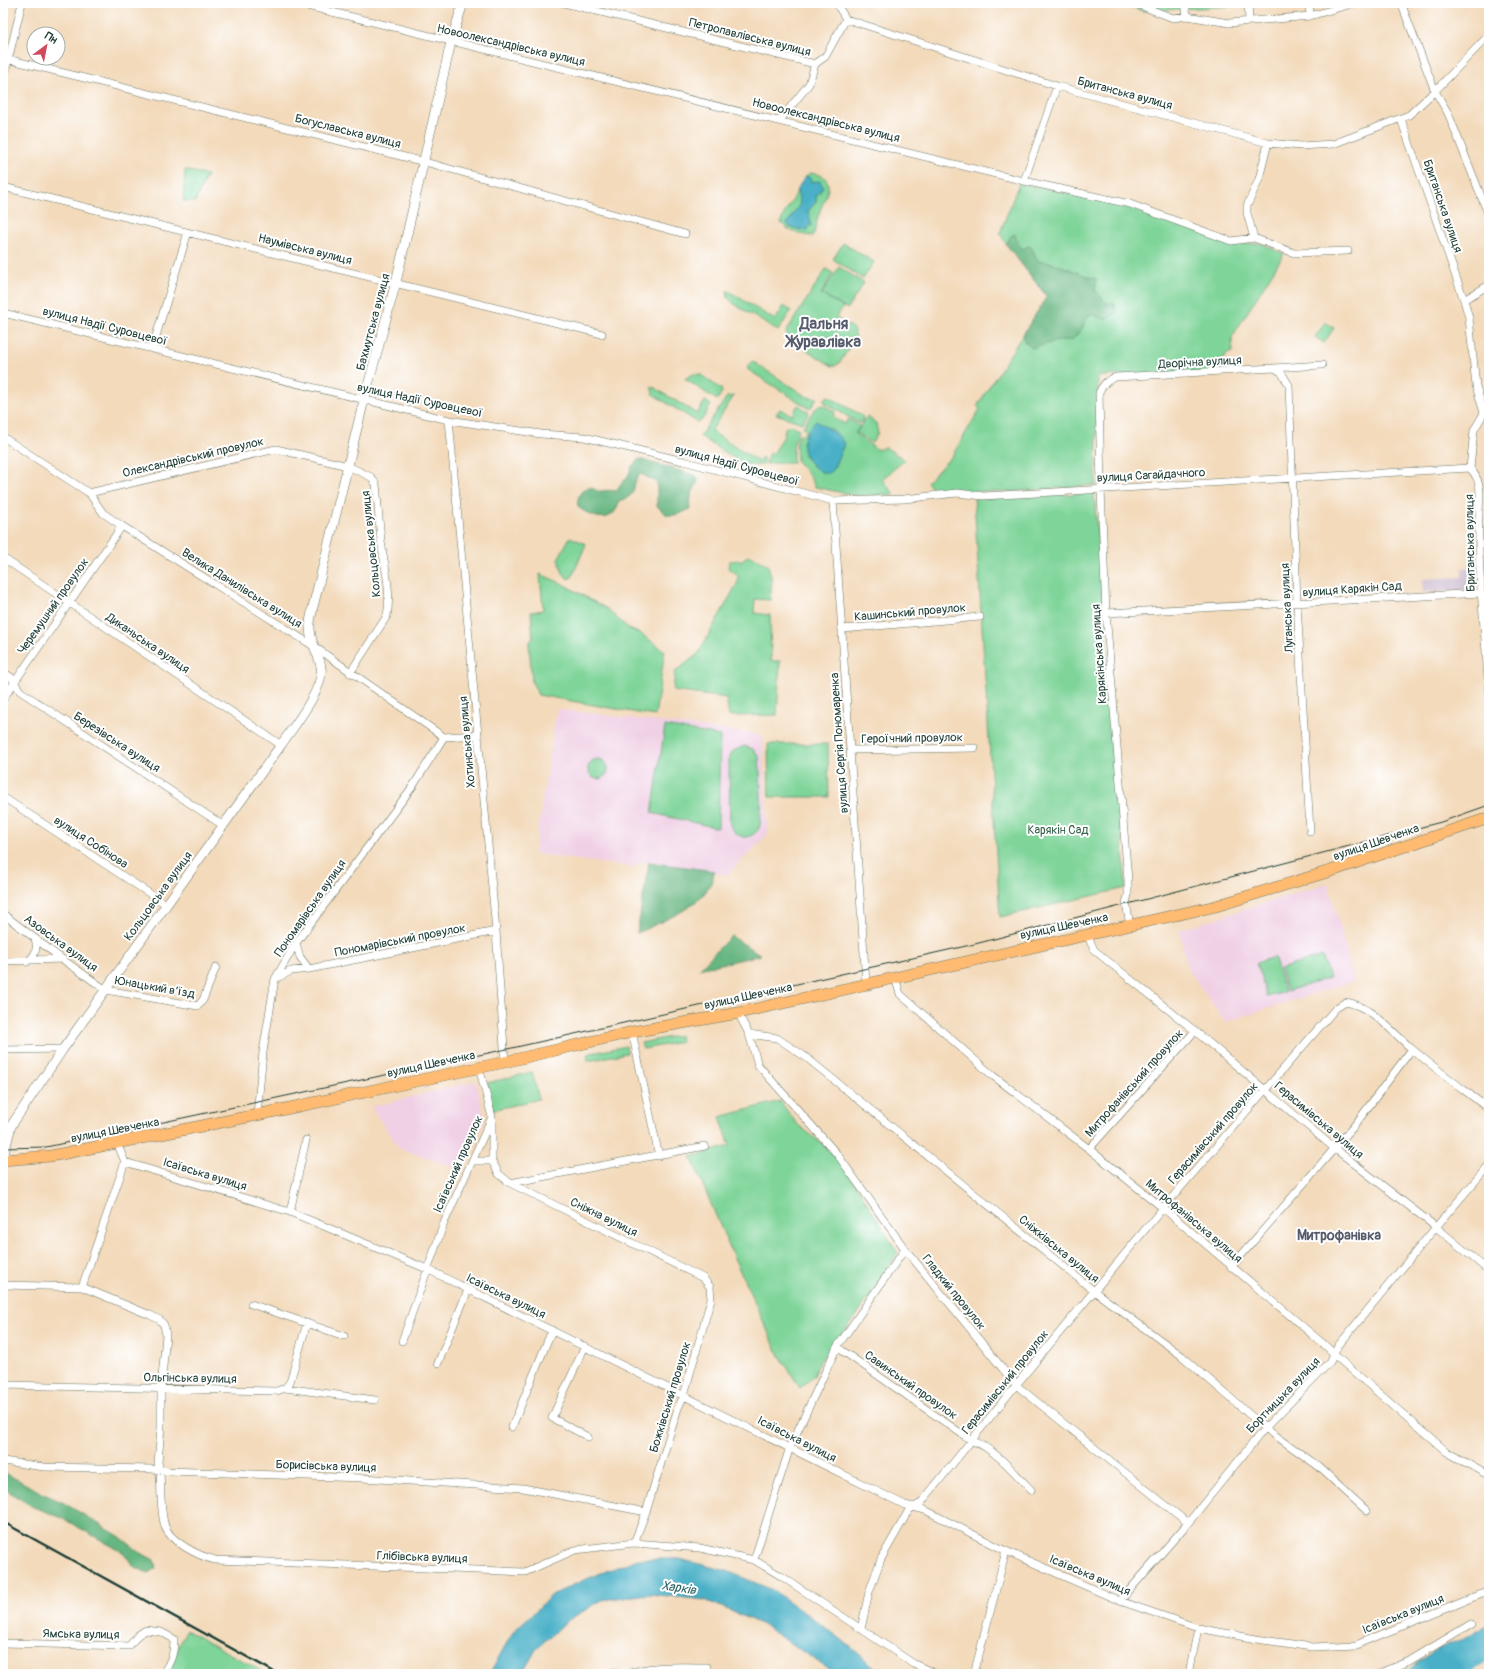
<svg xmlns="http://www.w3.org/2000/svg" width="1492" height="1677" font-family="Pangolin,sans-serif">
<rect width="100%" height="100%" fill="#fff"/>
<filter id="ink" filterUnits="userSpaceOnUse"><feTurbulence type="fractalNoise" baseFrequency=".025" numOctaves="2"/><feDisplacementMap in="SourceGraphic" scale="8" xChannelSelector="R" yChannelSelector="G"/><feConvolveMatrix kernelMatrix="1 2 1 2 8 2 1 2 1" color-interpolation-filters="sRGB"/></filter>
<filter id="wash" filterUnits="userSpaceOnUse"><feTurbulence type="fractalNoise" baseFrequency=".012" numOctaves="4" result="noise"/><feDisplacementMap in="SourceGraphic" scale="16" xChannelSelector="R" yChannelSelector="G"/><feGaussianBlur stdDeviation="0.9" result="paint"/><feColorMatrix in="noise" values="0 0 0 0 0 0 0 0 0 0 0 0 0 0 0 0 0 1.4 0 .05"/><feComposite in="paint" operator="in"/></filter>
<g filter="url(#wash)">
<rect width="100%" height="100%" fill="#f3dabb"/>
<!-- built -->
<path fill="#f0d0e5" d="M557,709L762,735L768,834L727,875L644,861L633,867L534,854Z
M1328,883L1354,981L1225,1022L1188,969L1179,930Z
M476,1081L485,1119L463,1170L399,1148L371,1107Z"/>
<!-- industrial -->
<path fill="#cebed2" d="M1462,568H1475L1476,590L1423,592L1422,579L1462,577Z"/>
<!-- green -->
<path fill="#7ed499" stroke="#4e8866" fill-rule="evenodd" d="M1121,3H1292L1143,11Z
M185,170L207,175L195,202L183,201Z
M810,173C841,176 824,197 819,214C816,221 817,228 813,236C801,235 789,232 781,223C783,210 795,202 797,189L800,204L787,224L790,227L807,231L809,225L811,226L808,211L816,202V196L821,190L815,181L812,182L810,181L809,178L806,176Z
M1019,183L1130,206L1230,243L1263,244L1284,254L1232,337L1233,352L1226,354L1216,371L1197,373L1098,376L1096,485L1009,492L948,491L937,494L927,482L952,456L980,409L977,406L1047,297L1006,244L1000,233Z
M843,243L874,262L863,279L833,259Z
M839,267L864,283L847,309L822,294Z
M826,269L833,273L821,294L843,307L836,318L852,327L856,337L839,364L832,366L788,338L786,332Z
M727,290L775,320L784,306L791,311L778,331L734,304L728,298Z
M1325,322L1334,328L1324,343L1315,337Z
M752,361L807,397L817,398L810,409L747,369Z
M694,374L701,375L721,389L722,392L717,400L685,379L689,376Z
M652,386L697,414L705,401L711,405L702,420L697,422L654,395L651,388Z
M734,396L711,431L759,462L762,457L763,458L764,464C745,471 716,446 700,436L727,397Z
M828,396L861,415L863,417V421L860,423L857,422L825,403L824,399Z
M798,405L809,412L802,423L776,414L780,409L792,415Z
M823,405L835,412L833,417L845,424L848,419L860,426L855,434L878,450L885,447L905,460L882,479L894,494L857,496L815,487L809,475L797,461L796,446L799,434L804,436L806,429L803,427C808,419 813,407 823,405ZM817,422C821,425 824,426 829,428C835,430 841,439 844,445L838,457L834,468L814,467L804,455Z
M867,417L876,423L878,433L872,443L856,433Z
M789,425L799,429L793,446V463H778L766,464V460L770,453L773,454L784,436L785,428Z
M1094,493L1126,888L1000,917L974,499Z
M570,537L586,544L572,577L568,579L563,573L558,559Z
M749,555L768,565L772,580L770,600L755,599L754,613L770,615L771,661H780L777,715L729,716L726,698L673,691L675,672L698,654L738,582V575L728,568L729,561L742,560Z
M540,574L561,583L607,609L629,629L641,634L665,651L655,716L538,695L532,682L529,643L533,638L531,612L543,610Z
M665,726L720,736L718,828L652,813Z
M768,744H828L829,797H769Z
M744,746L753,749L759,757C760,768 763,820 759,828C756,834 750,837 744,837C737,836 733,831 730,825L729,759L733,751Z
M588 769a10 10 0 1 1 20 0a10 10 0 1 1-20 0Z
M1322,956L1330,978L1287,991L1280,969Z
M1274,957L1285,992L1267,997L1256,963Z
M680,1035L681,1042L643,1049L641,1043Z
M626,1046L627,1053L588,1061L587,1054Z
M532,1072L539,1099L493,1110L487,1083Z
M780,1101L797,1124L829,1149L856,1185L898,1253L855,1318L820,1361L814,1376L800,1388L777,1351L734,1258L691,1157L730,1146L720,1117Z
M186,1630L267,1674H170L168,1672Z"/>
<!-- forest -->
<path fill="#66b681" stroke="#427a5a" d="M1015,234L1018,244L1023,249L1030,245L1038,261C1059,262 1077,274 1097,279L1095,290L1106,303L1115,304L1116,314L1105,319L1089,314L1082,329L1072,340L1058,341L1032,348L1024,341V333L1047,296L1006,244L1011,236Z
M639,459L695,475L698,478C698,485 695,487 692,493C690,497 691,504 690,509L677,515H667L657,506V482L641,474C632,481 636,489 631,495C628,498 623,500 619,502C613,525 594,519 578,507C576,499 581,486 592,488C595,489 597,492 601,491C607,490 609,490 616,491L622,482L627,479L632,466Z
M649,862L714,871C712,904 662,921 637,933Z
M731,936L761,955L699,969Z
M3,1472L46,1495L64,1503L119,1536L141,1553L154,1560L156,1568L148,1573L133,1566L124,1553L101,1540L60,1517L33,1507L3,1488Z"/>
<!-- water -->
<path fill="#48b0c7" stroke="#34767e" d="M806,176L810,178L811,182L820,181L823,187L816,196V202L808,211L812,226L809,225L807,231L790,227L787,224L800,204L797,189Z
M816,421C827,429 840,432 844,445C840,451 834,470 830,472C821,478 803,457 803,448C802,438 809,428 816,421Z
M638,1559H680L727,1571L773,1590L841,1639L883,1674H836L763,1625L705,1600L649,1594L602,1600L567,1621L537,1648L522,1674H489L513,1632L552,1595L588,1578Z
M1489,1623V1652L1471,1667L1454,1674H1404L1417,1663L1438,1649L1463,1638Z"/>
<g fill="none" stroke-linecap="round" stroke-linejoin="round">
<!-- river -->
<path stroke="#48b0c7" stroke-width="14" d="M1455,1674L1489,1653"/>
</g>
</g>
<g filter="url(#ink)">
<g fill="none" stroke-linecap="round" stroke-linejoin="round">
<defs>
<path id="minor" d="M295,3L1024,181L1130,204L1231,241L1254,238L1294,253L1348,251
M564,3L815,64
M836,3L846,19L1057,86L1268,143L1301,146L1333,144L1409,115L1435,91L1489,35
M1134,3L1173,18L1187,16L1229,23L1310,16L1355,3
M1185,3L1187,16
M1248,3L1249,21
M1309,3L1310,16
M1401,3L1435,91L1448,113L1489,216
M3,58L425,162L685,234
M3,81L22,3
M1401,119L1464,300L1469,318L1476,386L1484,413L1474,430L1470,468C1477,476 1480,483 1480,494C1475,562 1486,630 1489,698
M780,120L809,84L815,64L825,57L846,19
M1024,181L1057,86
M3,187L602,334
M1254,238L1247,213V206L1259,179L1268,143
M1464,300L1489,285
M3,313L449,420L541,434L584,437L683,461L833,501L904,499L957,493L983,496L1470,468
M152,349L188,232
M1274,368L1322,365
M449,420L496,931L505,1062
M3,437L89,493L103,513L122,526L315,647L444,737L478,735
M89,493L276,449L348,466L371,477L376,484C378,503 379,521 381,540C384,566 392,590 387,616L350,673
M833,501L866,983
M3,558L281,745
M1106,613L1481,593
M842,629L980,617
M3,672L11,677L20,691L224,826
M3,699L122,526
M850,750L975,748
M3,797L167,905
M3,914L62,959L106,990L198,1006L203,1000L216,967
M1130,925L1126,903L1128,895V880L1106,613L1101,489L1099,393C1103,384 1107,380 1116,377L1274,368L1281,372L1289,385L1297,603L1310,831
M1087,934L1094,950L1195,1031L1334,1148L1436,1227L1489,1271
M296,943L300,957L309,969
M3,961L62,959
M27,962C36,955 38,948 35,939
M895,977L900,994L992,1075L1089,1149L1163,1208L1327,1347L1339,1359L1447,1452L1484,1473L1489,1474
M275,979L291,971L309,969L496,931
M738,1013L749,1034L777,1038L807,1058L1094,1291L1182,1356L1265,1428L1318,1466L1367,1511
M632,1032L659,1156
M749,1034L758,1065L837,1154L905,1249L1016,1385L1188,1523
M3,1050L63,1049
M257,1115L263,1052L275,979L296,943L413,786L444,737
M117,1143L125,1162L290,1212L427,1269L905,1505L925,1510L1006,1551L1120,1601L1198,1628L1256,1639L1312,1647L1356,1645L1489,1590
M1089,1149L1195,1031
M473,1161H492
M510,1183L705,1146
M290,1212L306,1140
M1231,1267L1354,1126L1412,1049
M3,1285L82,1287L150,1315L160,1320L164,1325L166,1335L161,1388V1427L158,1463L160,1470C161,1487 160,1506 164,1523C167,1541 199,1556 215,1560L525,1572L575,1550L634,1543L646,1512L678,1408L684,1395L711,1299L710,1287L703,1278L510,1183L499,1174L492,1161V1117
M82,1287L125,1162
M251,1304L344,1336
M402,1341L444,1223L492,1117L479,1067
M585,1346L552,1418L588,1437
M837,1347L972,1441C992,1446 1017,1475 1031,1490
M438,1363L468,1290
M3,1385L277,1391L285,1388L375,1400
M285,1388L290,1382L307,1323
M512,1427L552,1330
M3,1461L44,1467L152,1469L169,1471L362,1478L523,1488L646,1512
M634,1543L700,1548L754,1560L781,1576L914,1664L936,1674
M754,1560L790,1447L837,1347L905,1249
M1120,1601L1188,1523L1265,1428L1330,1362L1338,1346L1436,1227L1489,1165
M861,1629L869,1592L881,1559L909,1510L921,1503L1016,1385L1163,1208L1336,1008L1346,1002C1373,1007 1392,1032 1412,1049C1437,1070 1463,1089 1489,1109
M3,1643L129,1646L138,1635L146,1630L161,1632L174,1639C174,1653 171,1663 162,1674
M614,1672V1674
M628,1674C647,1665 684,1667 707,1667
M974,1674L1006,1551
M1189,1674L1198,1628
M1378,1674L1401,1666L1471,1624"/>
<path id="tertiary" d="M3,1157L11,1126L63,1049L281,745C293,727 325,688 321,667C319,654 310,642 310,628C309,621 312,614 313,607L364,400L396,282L451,42L463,3"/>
<path id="primary" d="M3,1160L51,1156L257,1115L505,1062L632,1032L738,1013L1216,906L1337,869L1489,818"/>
</defs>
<!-- minor casing -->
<use href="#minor" stroke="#697463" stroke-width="8"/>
<!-- tertiary casing -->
<use href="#tertiary" stroke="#697463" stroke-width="10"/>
<!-- primary casing -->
<use href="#primary" stroke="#697463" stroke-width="12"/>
<!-- minor -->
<use href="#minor" stroke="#fff" stroke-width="7"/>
<!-- tertiary -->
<use href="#tertiary" stroke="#fff" stroke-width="9"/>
<!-- primary -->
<use href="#primary" stroke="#ffbb71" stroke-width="11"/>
<!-- tram -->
<path stroke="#1f3d34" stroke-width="1" d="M3,1148L46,1147L512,1048L975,944L1441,822L1489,805"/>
<!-- rail -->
<path stroke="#1f3d34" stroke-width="2.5" d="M3,1522L278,1674"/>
</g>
</g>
<g text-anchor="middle" stroke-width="4" stroke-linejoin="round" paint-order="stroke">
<!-- street labels -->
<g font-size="12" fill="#1f3d34" stroke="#fff">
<text transform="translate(750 37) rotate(14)" y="4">Петропавлівська вулиця</text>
<text transform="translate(511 45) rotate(13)" y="4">Новоолександрівська вулиця</text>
<text transform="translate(1125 93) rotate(15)" y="4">Британська вулиця</text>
<text transform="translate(826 120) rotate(14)" y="4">Новоолександрівська вулиця</text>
<text transform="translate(348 131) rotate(14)" y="4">Богуславська вулиця</text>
<text transform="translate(1443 206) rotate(71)" y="4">Британська вулиця</text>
<text transform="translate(305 249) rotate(14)" y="4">Наумівська вулиця</text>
<text transform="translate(373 322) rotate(-75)" y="4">Бахмутська вулиця</text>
<text transform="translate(105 326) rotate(14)" y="4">вулиця Надії Суровцевої</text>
<text transform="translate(1200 362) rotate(-3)" y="4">Дворічна вулиця</text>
<text transform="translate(420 400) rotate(12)" y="4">вулиця Надії Суровцевої</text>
<text transform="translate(193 457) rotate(-13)" y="4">Олександрівський провулок</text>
<text transform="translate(737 465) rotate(15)" y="4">вулиця Надії Суровцевої</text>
<text transform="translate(1151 475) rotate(-3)" y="4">вулиця Сагайдачного</text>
<text transform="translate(1470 543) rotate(-91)" y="4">Британська вулиця</text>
<text transform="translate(371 544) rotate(-96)" y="4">Кольцовська вулиця</text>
<text transform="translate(242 588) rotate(32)" y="4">Велика Данилівська вулиця</text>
<text transform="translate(1352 589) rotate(-4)" y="4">вулиця Карякін Сад</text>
<text transform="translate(53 606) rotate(-55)" y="4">Черемушний провулок</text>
<text transform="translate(1287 608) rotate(-93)" y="4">Луганська вулиця</text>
<text transform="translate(910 612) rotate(-5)" y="4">Кашинський провулок</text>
<text transform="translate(148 643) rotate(34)" y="4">Диканьська вулиця</text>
<text transform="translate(1099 654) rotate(-94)" y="4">Карякінська вулиця</text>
<text transform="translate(912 738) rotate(-1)" y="4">Героїчний провулок</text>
<text transform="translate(117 742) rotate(33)" y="4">Березівська вулиця</text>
<text transform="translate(467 742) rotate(-95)" y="4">Хотинська вулиця</text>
<text transform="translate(839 743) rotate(-94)" y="4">вулиця Сергія Пономаренка</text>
<text transform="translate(91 842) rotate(33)" y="4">вулиця Собінова</text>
<text transform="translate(1376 842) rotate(-19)" y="4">вулиця Шевченка</text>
<text transform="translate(158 896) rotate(-54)" y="4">Кольцовська вулиця</text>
<text transform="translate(310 908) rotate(-55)" y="4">Пономарівська вулиця</text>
<text transform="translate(1064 926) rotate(-12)" y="4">вулиця Шевченка</text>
<text transform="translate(400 940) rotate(-11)" y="4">Пономарівський провулок</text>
<text transform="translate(61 943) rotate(36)" y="4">Азовська вулиця</text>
<text transform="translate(155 987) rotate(10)" y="4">Юнацький в’їзд</text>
<text transform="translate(748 996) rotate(-12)" y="4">вулиця Шевченка</text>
<text transform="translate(431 1064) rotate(-12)" y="4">вулиця Шевченка</text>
<text transform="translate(1134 1083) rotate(-48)" y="4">Митрофанівський провулок</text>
<text transform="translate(1319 1120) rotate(40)" y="4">Герасимівська вулиця</text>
<text transform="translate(115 1130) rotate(-11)" y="4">вулиця Шевченка</text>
<text transform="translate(1213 1133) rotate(-49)" y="4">Герасимівський провулок</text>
<text transform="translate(458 1164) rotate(-66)" y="4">Ісаївський провулок</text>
<text transform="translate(205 1174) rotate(17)" y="4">Ісаївська вулиця</text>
<text transform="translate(604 1217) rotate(26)" y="4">Сніжна вулиця</text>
<text transform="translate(1194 1221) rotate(40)" y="4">Митрофанівська вулиця</text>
<text transform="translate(1059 1249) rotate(39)" y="4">Сніжківська вулиця</text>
<text transform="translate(954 1292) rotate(51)" y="4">Гладкий провулок</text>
<text transform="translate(506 1296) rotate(26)" y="4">Ісаївська вулиця</text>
<text transform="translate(190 1378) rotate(1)" y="4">Ольгінська вулиця</text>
<text transform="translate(1005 1382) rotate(-51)" y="4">Герасимівський провулок</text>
<text transform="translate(911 1385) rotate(35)" y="4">Савинський провулок</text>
<text transform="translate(1283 1395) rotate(-46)" y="4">Бортницька вулиця</text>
<text transform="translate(670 1397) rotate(-73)" y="4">Божківський провулок</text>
<text transform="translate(797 1439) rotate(27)" y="4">Ісаївська вулиця</text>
<text transform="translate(326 1466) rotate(2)" y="4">Борисівська вулиця</text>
<text transform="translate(422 1557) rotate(2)" y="4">Глібівська вулиця</text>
<text transform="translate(1090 1575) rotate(23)" y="4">Ісаївська вулиця</text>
<text transform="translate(1403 1614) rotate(-22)" y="4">Ісаївська вулиця</text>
<text transform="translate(81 1634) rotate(1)" y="4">Ямська вулиця</text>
</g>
<!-- park labels -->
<g font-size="12" fill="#37634d" stroke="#fff">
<text x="1058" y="834">Карякін Сад</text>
</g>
<!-- water labels -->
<g font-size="13" font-style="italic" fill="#2d6567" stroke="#fff">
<text transform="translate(679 1587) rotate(8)" y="5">Харків</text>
</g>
<!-- quarter labels -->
<g font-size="14" font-weight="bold" fill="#565c6c" stroke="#fff">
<text x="1339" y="1240">Митрофанівка</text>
</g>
<!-- district labels -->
<g font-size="16" font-weight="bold" fill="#565c6c" stroke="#fff">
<text x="824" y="329">Дальня<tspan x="824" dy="18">Журавлівка</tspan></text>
</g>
</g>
<!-- margin -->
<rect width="1492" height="1677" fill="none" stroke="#fff" stroke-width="16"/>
<!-- north arrow -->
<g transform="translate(46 46) rotate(32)"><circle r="19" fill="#ffffff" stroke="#a5b1ae"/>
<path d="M0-3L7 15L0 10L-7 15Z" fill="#d1495b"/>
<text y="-6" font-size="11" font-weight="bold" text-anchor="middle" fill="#1f3d34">Пн</text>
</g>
</svg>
